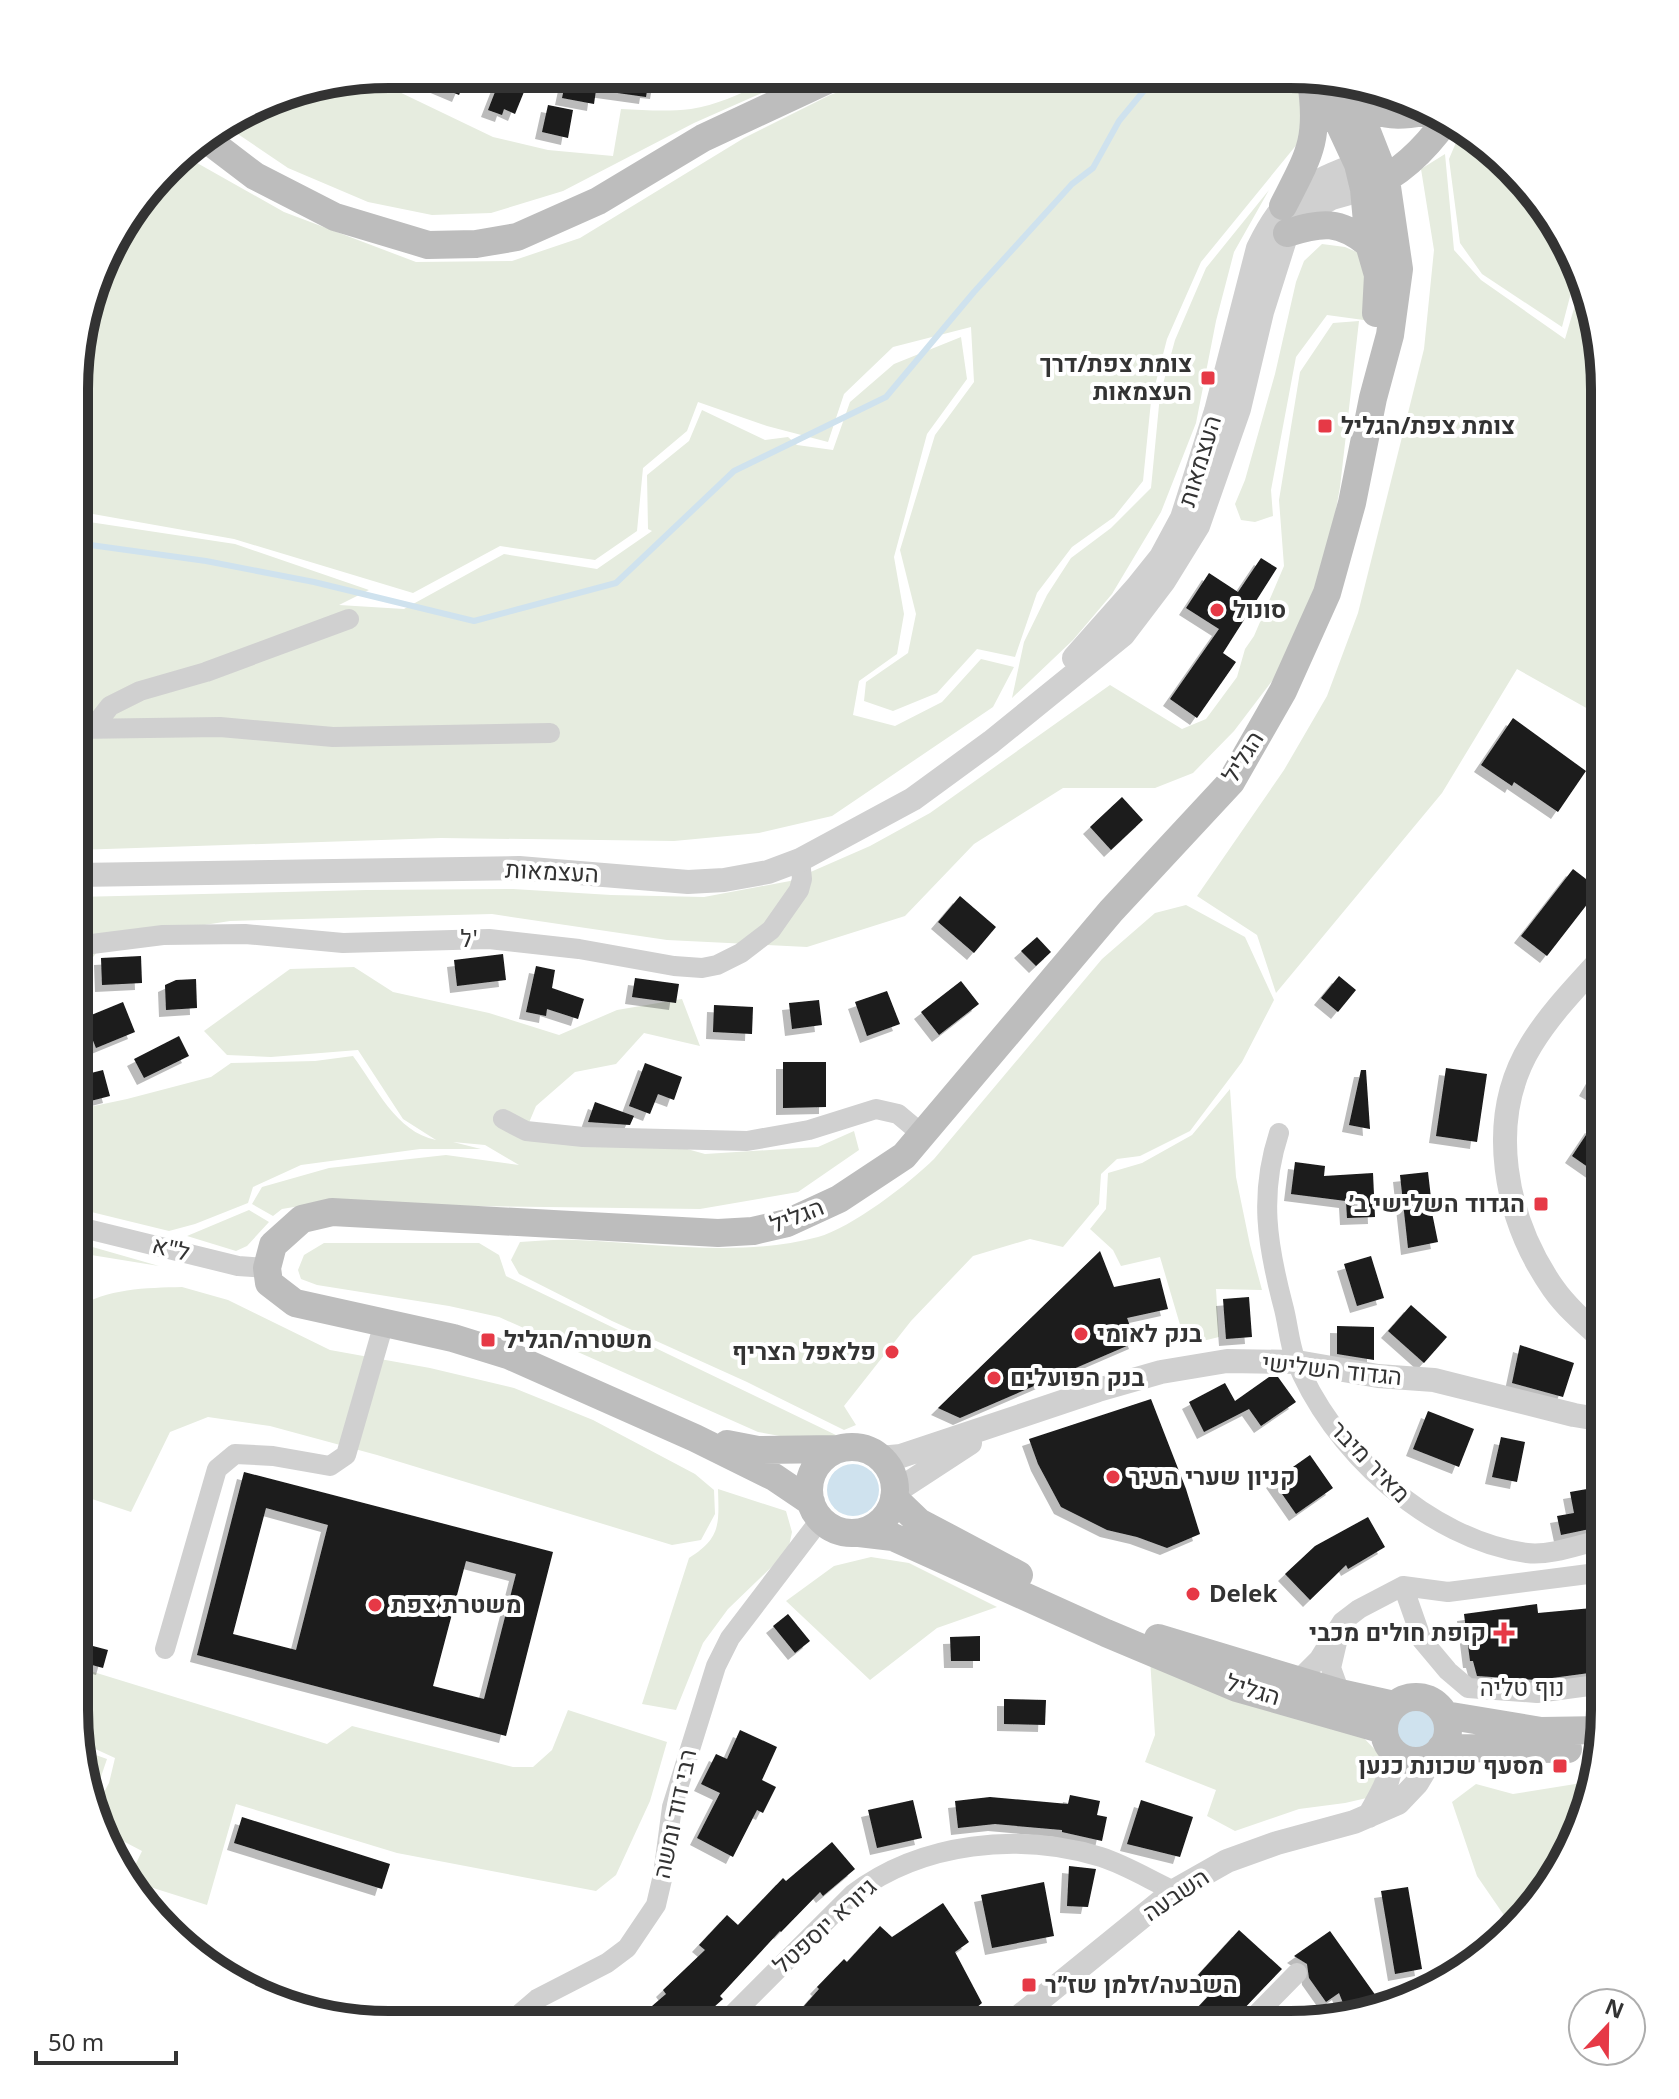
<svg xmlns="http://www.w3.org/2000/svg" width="1679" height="2099" font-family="'Noto Sans',Heebo,sans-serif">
<defs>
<filter id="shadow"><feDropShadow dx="-7" dy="7" stdDeviation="0" flood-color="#0004"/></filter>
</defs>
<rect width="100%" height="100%" fill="#fff"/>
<!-- green -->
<path fill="#e6ecdf" d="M780,75H802L694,123L563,191L491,213L432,215L368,202L288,168L226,126L287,91L368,77L493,137L548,150L613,156L621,109C644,110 667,112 691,109C721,105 752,88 780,75Z
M886,75L1305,77L1309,106L1298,143L1201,262L1167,339L1151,401L1143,481L1114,517L1072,547L1037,593L1015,657L977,649L937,693L893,711L864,701L866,682L908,653L916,614L900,550L935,435L974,382L971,327L893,347L844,394L828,442L767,426L698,402L687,431L643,468L637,531L595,560L500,546L413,593L234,539L76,511L77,347L116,232L184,150L190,159L284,212L416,262L512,261L580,238L744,138L830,95Z
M1463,126L1563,232L1583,281L1572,289L1562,327L1482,274L1460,243L1449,159Z
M1445,154L1454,250L1481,280L1565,339L1580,288L1586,286L1594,307L1605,388V704L1597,714L1517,669L1442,793L1276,993L1257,935L1197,896L1284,770L1327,696L1358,613L1424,349L1434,250L1421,169Z
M1269,190L1234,252L1216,321L1196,423L1161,512L1112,594L1073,640L1012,698L1024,642L1047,595L1071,558L1111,528L1151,488L1160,395L1175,340L1206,268Z
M1322,244L1345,247L1366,256L1371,321L1327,315L1296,357L1271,490L1273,516L1255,522L1241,520L1235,504L1245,480L1275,374L1296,282L1304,261Z
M1359,321L1340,487L1326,566L1291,656L1234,731L1193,773L1155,788H1063L974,844L905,916L807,947L667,940L492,914L230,921L107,940L75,979L76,897L367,890L513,889L611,895L704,897L790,881L870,846L930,813L1110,685L1182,729L1206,719L1237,677L1245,649L1254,636L1284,566L1279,500L1300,372L1333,323Z
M961,337L967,379L927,434L894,557L904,614L897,654L859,681L853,715L895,726L942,702L981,659L1014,667L993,707L832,816L759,833L674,841L441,838L76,850V520L235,544L369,590L339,605L404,609L504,554L597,569L652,531L648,529L647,475L689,441L702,410L765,440L788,437L797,445L833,450L850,402L894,364Z
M1186,905L1245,937L1274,1000L1242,1062L1190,1131L1140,1156L1117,1159L1101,1174L1099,1204L1063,1247L1030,1239L973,1256L911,1321L844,1406L856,1425L844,1430L747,1382L612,1321L519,1274L511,1260L520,1242C539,1241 557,1239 575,1240C653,1243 742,1258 818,1237C851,1228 910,1183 934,1159L1102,959L1155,913Z
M354,967L393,992L489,1013L559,1035L617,1010L682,999L700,1046L644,1033L616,1064L575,1072L536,1106L528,1125L662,1142L705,1154L818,1147L854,1131L859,1150L798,1192L700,1209L312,1204L282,1209L273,1216L252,1204L262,1187L329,1168L446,1155L519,1165L485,1145L453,1142L481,1149H420L301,1165L253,1187L248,1203L195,1224L169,1231L75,1208V1110L127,1099L211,1077L231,1063L315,1061L353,1056C376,1087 396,1132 436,1140L403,1119L358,1050L271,1057L227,1055L204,1031L290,969Z
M1230,1089L1236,1177L1250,1245L1262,1290L1216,1289L1219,1337L1186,1345L1160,1257L1121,1266L1113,1250L1090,1229L1106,1209L1108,1173L1142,1163L1192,1135Z
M249,1210L269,1222L247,1246L236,1251L187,1236Z
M75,1242L159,1266L85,1254L75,1256Z
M324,1243H479L499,1255L506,1276L838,1436L802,1440L758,1432L499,1317L449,1306L317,1285L301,1279L298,1270L304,1255Z
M182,1287L228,1300L330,1350L430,1368L514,1388L593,1420L695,1474L714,1490L715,1514L701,1540L672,1545L377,1455L270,1426L208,1417L170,1432L131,1512L74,1493L75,1309C107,1288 146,1288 182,1287Z
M718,1489L786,1511L792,1532L788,1551L728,1609L703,1643L676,1710L642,1704L689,1558C721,1538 719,1524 718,1489Z
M871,1557L909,1563L997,1607L937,1628L870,1680L786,1601L834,1566Z
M1150,1659L1360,1734L1382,1757L1371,1797L1345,1803L1299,1809L1235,1831L1207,1816L1216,1790L1145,1762L1155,1735Z
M74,1666L327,1744L352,1726L513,1767H533L552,1750L568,1710L667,1742L650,1801L616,1875L596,1891L397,1853L236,1804L207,1905L128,1880L142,1851L100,1829L93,1812L109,1783L115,1758L78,1741L74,1711Z
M79,1749L107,1759L91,1806L85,1791Z
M1594,1781L1588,1812L1552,1885L1510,1924L1477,1876L1452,1802L1476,1784L1513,1794Z"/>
<!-- water -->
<path fill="#cfe2ee" d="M827 1490a26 26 0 1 1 52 0a26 26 0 1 1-52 0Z
M1392 1729a25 25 0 1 1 50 0a25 25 0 1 1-50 0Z"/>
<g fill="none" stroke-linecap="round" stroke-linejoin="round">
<!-- stream -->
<path stroke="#cfe2ee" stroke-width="6" d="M76,543L206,561L314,582L474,621L616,583L734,471L886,397L974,292L1072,184L1093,168L1119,121L1156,76"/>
</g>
<!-- building -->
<path fill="#1a1a1a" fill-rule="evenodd" filter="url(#shadow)" d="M409,74H468L459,95Z
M502,74L528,82L515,114L504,109L502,115L488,110Z
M567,75H660L657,92L647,91L646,97L596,90L594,104L562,98Z
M548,105L573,110L568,138L542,132Z
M1261,558L1277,568L1223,653L1236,662L1197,718L1170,699L1219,629L1186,608L1209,573L1238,592Z
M1513,718L1586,771L1558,812L1514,782L1512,786L1481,765Z
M1122,797L1143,820L1111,850L1090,827Z
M1573,869L1599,889L1547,956L1521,936Z
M960,896L996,927L974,953L938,922Z
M1037,937L1051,952L1036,966L1021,951Z
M503,954L506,980L457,986L454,960Z
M141,956L142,983L102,985L101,958Z
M536,966L555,970L552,988L584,999L578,1019L547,1009L546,1016L526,1012Z
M1339,976L1356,990L1338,1012L1321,998Z
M635,978L679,984L676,1003L632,997Z
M196,979L197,1008L166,1010L165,985L176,980Z
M961,981L979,1004L939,1035L921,1012Z
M887,991L900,1024L867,1036L855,1002Z
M819,1000L822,1025L792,1029L789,1003Z
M123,1002L135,1032L96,1048L84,1018Z
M714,1005L753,1007L752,1034L713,1032Z
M179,1036L189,1056L144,1078L134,1059Z
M1605,1056V1100L1586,1089Z
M783,1062H826V1107L783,1108Z
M645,1063L682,1077L674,1100L658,1094L650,1114L629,1106Z
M1446,1068L1487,1074L1477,1142L1436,1136Z
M103,1070L110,1096L75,1105V1077Z
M1361,1070H1366L1370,1129L1349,1125Z
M595,1102L634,1116L630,1125L588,1122Z
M1592,1126L1605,1135V1179L1572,1156Z
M1295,1162L1325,1166L1324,1176L1373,1173L1375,1217L1347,1218L1346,1201L1291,1194Z
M1428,1172L1431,1198H1429L1438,1242L1408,1248L1400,1175Z
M1100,1251L1114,1287L1160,1278L1168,1309L1127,1318L1136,1342L960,1418L938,1408Z
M1371,1256L1384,1298L1357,1306L1344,1264Z
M1249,1297L1252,1337L1226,1339L1223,1299Z
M1411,1305L1447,1337L1424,1363L1388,1331Z
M1337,1326L1374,1327V1360L1337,1354Z
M1520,1345L1574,1363L1563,1397L1512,1383Z
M1269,1377H1278L1296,1402L1261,1426L1249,1409L1204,1432L1189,1402L1225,1383L1235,1401Z
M1151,1399L1186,1489L1200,1534L1167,1548L1137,1537L1107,1530L1061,1507L1038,1464L1029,1439Z
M1428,1411L1474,1429L1459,1467L1413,1449Z
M1501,1437L1525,1442L1517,1482L1492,1477Z
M1310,1455L1333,1488L1296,1514L1273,1481Z
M244,1472L553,1552L506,1736L197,1655ZM266,1508L328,1525L296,1650L233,1634ZM466,1561L516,1574L484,1699L433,1686Z
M1604,1486V1526L1561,1535L1557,1516L1574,1513L1570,1492Z
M1368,1517L1385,1547L1348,1569L1346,1565L1310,1600L1285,1574L1315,1546Z
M1537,1604L1538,1613L1603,1607L1604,1671L1537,1680L1477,1676L1473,1661H1470L1464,1614Z
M788,1614L810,1641L795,1653L773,1626Z
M980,1636V1661H951L950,1637Z
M74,1641L108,1650L103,1668L74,1660Z
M1004,1699L1046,1700L1045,1725L1004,1724Z
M740,1730L777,1747L762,1780L776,1787L763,1813L757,1810L733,1857L697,1838L720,1793L701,1784L716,1754L727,1759Z
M1070,1795L1100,1801L1097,1815L1107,1817L1102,1841L1062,1832V1830L995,1824L958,1828L955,1801L990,1797L1068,1804Z
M913,1800L922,1838L877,1848L868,1810Z
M1141,1800L1193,1817L1180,1857L1127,1844Z
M242,1817L390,1864L382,1889L234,1843Z
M832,1842L855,1869L823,1896L820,1892L781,1932L780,1931L720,1996L723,1999L695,2024H631L666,1994L663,1990L705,1950L699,1945L727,1915L738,1925L783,1878L786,1881Z
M1069,1866L1096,1869L1088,1907L1067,1906Z
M1044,1882L1054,1936L992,1948L981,1895Z
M1408,1887L1422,1969L1395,1974L1381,1891Z
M943,1903L969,1942L955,1952L982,2003L957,2024H788L819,1989L817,1987L844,1959L847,1962L880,1926L892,1937Z
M1239,1930L1282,1969L1238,2015L1234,2024H1182L1214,1990L1198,1975Z
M1330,1931L1381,2003L1347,2013L1339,1993L1326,2002L1309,1978L1307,1964L1294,1956Z"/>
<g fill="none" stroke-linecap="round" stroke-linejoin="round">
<!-- minor -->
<path stroke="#d0d0d0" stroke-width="20" d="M76,729L220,727L333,737L550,733
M92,729L110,706L140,691L206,672L349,619
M76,946L163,935L245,934L343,943L489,939L579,949L674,966L702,968L717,965L741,953L771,930L799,890L802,879L800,860
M503,1119L526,1131L583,1137L747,1141L809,1130L876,1109L898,1114L923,1135
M1279,1133C1259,1194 1267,1244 1283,1305C1288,1323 1289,1342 1295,1358C1330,1449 1429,1540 1527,1553C1551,1556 1581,1544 1604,1539
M75,1226L238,1266L267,1268
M1403,1586L1422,1640L1448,1671L1468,1688L1537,1693L1604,1684
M1338,1638L1331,1668L1340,1693
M165,1649L217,1469L235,1454L273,1456L330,1466L346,1455L384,1323
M1297,1681L1319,1659L1342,1622L1359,1609L1403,1586L1448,1592L1604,1572
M508,2024L537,1999L607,1963L627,1948L656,1905L663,1875L672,1807L716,1666L730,1638L820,1520
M723,2024L853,1894C922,1842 1019,1832 1101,1857C1126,1865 1150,1880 1174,1891
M1247,2024L1297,1973"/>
<!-- tertiary -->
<path stroke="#d0d0d0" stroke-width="24" d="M1074,658L1137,587L1161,557L1182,518L1216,411L1258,248C1285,194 1303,186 1358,164
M76,875L519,868L688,882L724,880L768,872L800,860L913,799L991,742L1123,635L1164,581L1198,526L1239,409L1262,312L1287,233L1303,215L1317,206L1332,198L1364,189
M1604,1340C1586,1324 1567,1308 1553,1288C1505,1219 1485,1120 1531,1045C1551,1012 1579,984 1605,955
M880,1458L901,1456L1098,1390L1161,1372L1227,1361L1297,1362L1378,1376L1434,1380L1574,1415L1604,1420
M895,1492L970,1443
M1369,1816C1383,1791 1393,1778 1391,1748
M1010,2024L1174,1891L1227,1861L1277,1843L1354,1822L1398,1803L1417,1783L1433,1756"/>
<!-- secondary -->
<path stroke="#bdbdbd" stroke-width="28" d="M1314,77L1324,91L1358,164L1364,189L1369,244L1378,275L1376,313
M1353,95C1380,116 1391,118 1424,112
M205,138L255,176L335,217L428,245L476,244L517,237L598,201L703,138L838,75
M1369,187C1402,173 1426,148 1446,120
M1283,206C1309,155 1320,140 1311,81
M1287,233C1323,222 1339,220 1369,244
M727,1444L758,1450L837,1449
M809 1490a43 43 0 1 1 86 0a43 43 0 1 1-86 0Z
M894,1498L919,1522L1019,1575
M811,1502L774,1477L695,1438L508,1355L453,1338L295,1303L269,1283L267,1268L273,1245L302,1219L332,1212L718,1233L753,1231L787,1223L839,1199L904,1156L1111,911L1231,782L1283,691L1327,593L1352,503L1373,398L1390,335L1399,269L1386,180L1348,83
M859,1533L893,1537L1106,1633L1237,1688L1384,1730
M1158,1638L1340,1693L1394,1705
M1384 1729a32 32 0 1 1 64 0a32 32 0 1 1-64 0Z
M1445,1715L1541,1731L1604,1730
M1441,1748L1568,1749"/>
</g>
<!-- markers -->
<g fill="#e63946" stroke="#fff" stroke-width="3">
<rect x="1200" y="370" width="16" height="16" rx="4"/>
<rect x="1317" y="418" width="16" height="16" rx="4"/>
<circle cx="1217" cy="610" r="8"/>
<rect x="1533" y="1196" width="16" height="16" rx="4"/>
<circle cx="1081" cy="1334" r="8"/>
<rect x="480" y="1332" width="16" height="16" rx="4"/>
<circle cx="892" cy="1352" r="8"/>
<circle cx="994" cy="1378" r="8"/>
<circle cx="1113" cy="1477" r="8"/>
<circle cx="1193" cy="1594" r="8"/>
<circle cx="375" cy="1605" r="8"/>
<path d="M1500 1621h8v8h8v8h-8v8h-8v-8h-8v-8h8z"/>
<rect x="1552" y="1758" width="16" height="16" rx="4"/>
<rect x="1021" y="1977" width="16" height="16" rx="4"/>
</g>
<g text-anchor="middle" stroke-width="8" stroke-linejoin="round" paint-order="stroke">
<!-- poi labels -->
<g font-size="24" font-weight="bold" fill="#333" stroke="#fff" text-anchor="start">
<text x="1192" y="372" text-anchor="end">צומת צפת/דרך<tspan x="1192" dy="28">העצמאות</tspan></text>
<text x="1341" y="434">צומת צפת/הגליל</text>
<text x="1233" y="618">סונול</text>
<text x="1525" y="1212" text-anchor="end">הגדוד השלישי ב׳</text>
<text x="1097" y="1342">בנק לאומי</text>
<text x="504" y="1348">משטרה/הגליל</text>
<text x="876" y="1360" text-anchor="end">פלאפל הצריף</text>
<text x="1010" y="1386">בנק הפועלים</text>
<text x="1129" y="1485">קניון שערי העיר</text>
<text x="1209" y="1602">Delek</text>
<text x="391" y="1613">משטרת צפת</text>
<text x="1486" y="1641" text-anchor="end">קופת חולים מכבי</text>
<text x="1544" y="1774" text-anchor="end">מסעף שכונת כנען</text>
<text x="1045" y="1993">השבעה/זלמן שז״ר</text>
</g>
<!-- street labels -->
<g font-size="24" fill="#333" stroke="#fff">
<text transform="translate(1200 461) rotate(-73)" y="8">העצמאות</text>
<text transform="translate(1243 757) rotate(-58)" y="8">הגליל</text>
<text transform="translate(552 872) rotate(3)" y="8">העצמאות</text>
<text x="469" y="947">ל'</text>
<text transform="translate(797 1216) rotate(-21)" y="8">הגליל</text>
<text transform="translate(171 1249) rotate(14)" y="8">ל"א</text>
<text transform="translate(1332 1370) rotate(6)" y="8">הגדוד השלישי</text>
<text transform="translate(1370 1462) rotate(46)" y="8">מאיר מיבר</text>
<text x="1522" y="1696">נוף טליה</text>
<text transform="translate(1253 1690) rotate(17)" y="8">הגליל</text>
<text transform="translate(675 1814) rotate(-78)" y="8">רבי דוד ומשה</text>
<text transform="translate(1176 1895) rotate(-34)" y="8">השבעה</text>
<text transform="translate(825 1926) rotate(-42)" y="8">גיורא יוספטל</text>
</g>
</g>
<!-- crop -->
<path d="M0 0H1679V2099H0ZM389 88H1290A301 301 0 0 1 1591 389V1710A301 301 0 0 1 1290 2011H389A301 301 0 0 1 88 1710V389A301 301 0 0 1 389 88Z" fill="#fff" fill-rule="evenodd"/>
<path fill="none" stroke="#333" stroke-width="10" d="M389 88H1290A301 301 0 0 1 1591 389V1710A301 301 0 0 1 1290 2011H389A301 301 0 0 1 88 1710V389A301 301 0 0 1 389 88Z"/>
<!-- north arrow -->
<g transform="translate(1607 2027) rotate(22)"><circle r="38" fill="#ffffff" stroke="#adadad" stroke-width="2"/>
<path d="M0-6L14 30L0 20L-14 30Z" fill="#e63946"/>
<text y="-12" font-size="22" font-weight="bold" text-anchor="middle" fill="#333333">N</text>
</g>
<!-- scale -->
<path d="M36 2051v12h140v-12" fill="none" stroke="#333333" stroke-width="4"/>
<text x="48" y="2051" font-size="24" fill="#333333" stroke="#ffffff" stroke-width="6" paint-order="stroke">50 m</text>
</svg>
